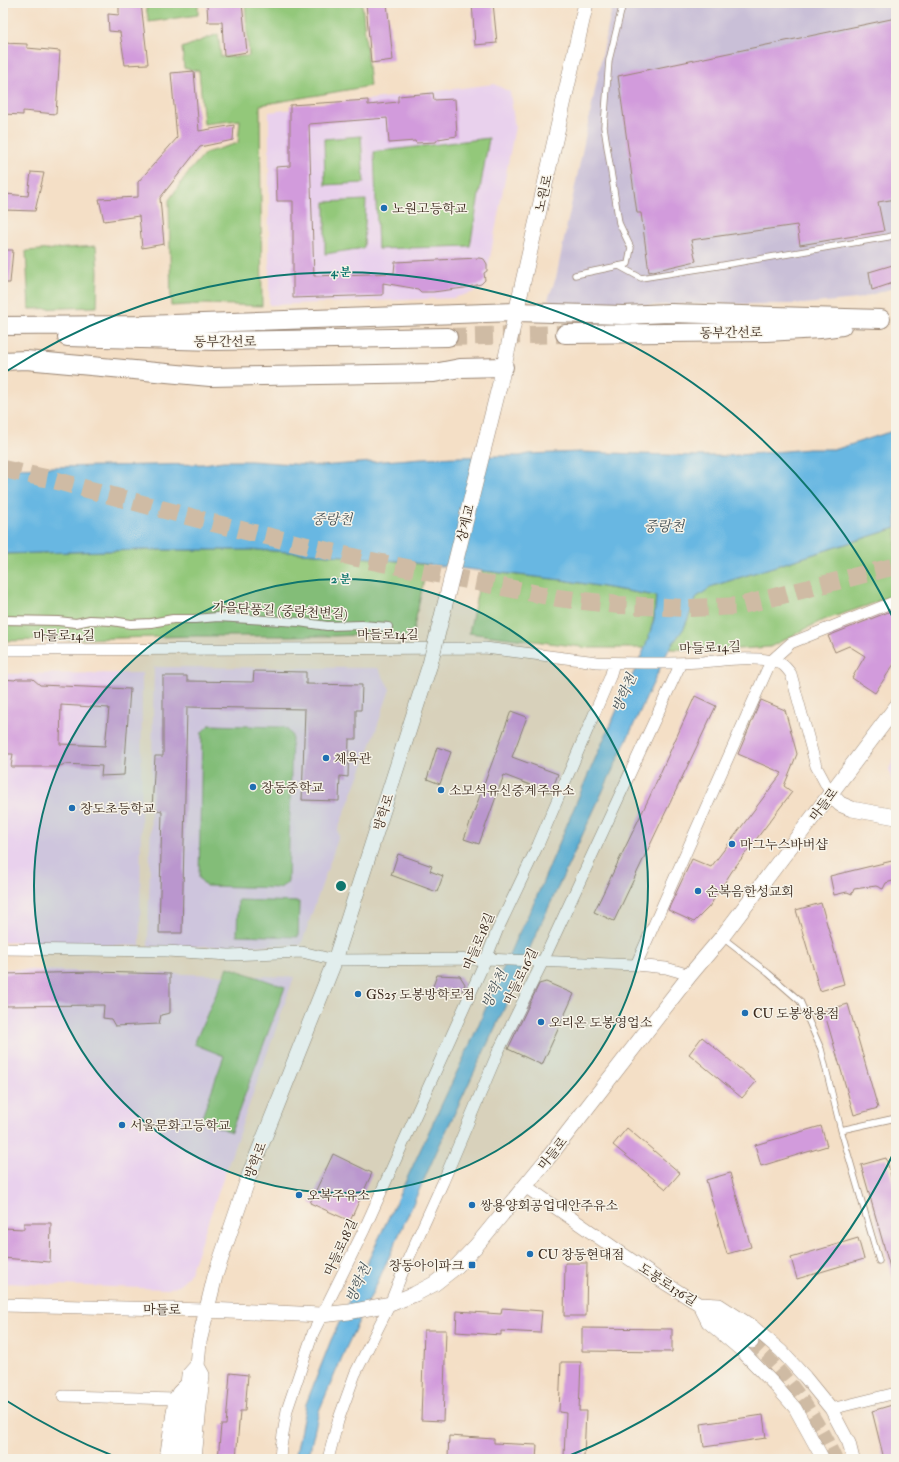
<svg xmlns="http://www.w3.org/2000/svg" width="899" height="1462" font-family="'IM FELL Double Pica','Noto Serif KR',serif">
<rect width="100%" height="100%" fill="#f7f3e8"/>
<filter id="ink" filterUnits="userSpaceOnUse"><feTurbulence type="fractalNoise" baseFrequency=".025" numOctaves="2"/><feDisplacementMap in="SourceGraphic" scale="8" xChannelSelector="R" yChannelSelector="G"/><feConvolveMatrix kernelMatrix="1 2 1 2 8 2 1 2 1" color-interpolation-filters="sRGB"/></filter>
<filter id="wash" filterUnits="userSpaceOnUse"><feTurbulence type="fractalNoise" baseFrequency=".012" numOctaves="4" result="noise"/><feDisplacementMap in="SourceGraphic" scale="16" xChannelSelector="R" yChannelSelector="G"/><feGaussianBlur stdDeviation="0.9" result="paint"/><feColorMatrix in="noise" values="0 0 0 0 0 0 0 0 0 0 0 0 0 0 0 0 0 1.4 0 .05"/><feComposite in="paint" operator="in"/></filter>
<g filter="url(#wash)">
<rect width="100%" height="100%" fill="#f4dfc6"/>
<!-- built -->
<path fill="#e9d1ed" d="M494,84L510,92L515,127L484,289L453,298L269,305V112Z
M154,667L378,668L390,689L367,756L338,829L339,836L301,945L148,947Z
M142,673L140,946L3,942V674Z
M896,755V786L891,779L889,769Z
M3,969L294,977L190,1273L181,1284L168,1289L3,1283Z"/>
<!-- industrial -->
<path fill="#c9bfd7" d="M613,3H896V287L857,299L803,304H689L568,309L548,299L556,278Z"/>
<!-- green -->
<path fill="#93c87a" stroke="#67794c" d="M145,3H198V15L149,22Z
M245,3H362L370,86L260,105L262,306L205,304L171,306L169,200L187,174L205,153L238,143L240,120L204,124L199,71L184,68L182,48L218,34L221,57L249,56Z
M361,136L364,183L325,185L324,139Z
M489,138L470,246L378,249L374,152Z
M366,200L364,248L325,254V202Z
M96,246L98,271L97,307L29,309L26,251Z
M896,528V594L866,606L821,621L770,647L722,650L669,649L684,628L697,597L713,586Z
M143,550H260L371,558L427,565L412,637L383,634L335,636H195L3,641V554Z
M482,571L562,580L656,596C655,614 652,631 645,648H590L469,633Z
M209,725L282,727L287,729L292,735L288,880L287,883L280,888L206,886L199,878L202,732Z
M238,900L299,902L298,937L237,935Z
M228,967L285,987L231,1132L201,1120L224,1056L194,1044Z"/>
<!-- water -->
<path fill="#67b7e2" stroke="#517080" d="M896,430V528L713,586L697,597L684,628L669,649L532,943L504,1009L440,1144L379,1279L346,1348L319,1411L308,1459H295L306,1404L331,1340L471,1042L515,941L534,903L587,777L646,645L654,619L656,596L562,580L371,558L260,550H143L3,554V468L204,464L223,461H251L321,466L422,458L497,456H520L529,454L581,452L696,456H727L809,449H837Z"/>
<g id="blocks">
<!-- building -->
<path fill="#d29bdc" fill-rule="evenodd" d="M119,3H141L148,64L125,65L120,32L109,31L108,14L119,15Z
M218,3H242L247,52L224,56L222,22H208L207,5L218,4Z
M366,3H387L393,60L371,63Z
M472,3H493L497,43L475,45Z
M896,18V199L878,202L884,231L800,245L797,225L691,240L696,261L649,272L641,213H637L618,76Z
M3,43L27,44V48L60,51L56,114L23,111V115L3,114Z
M194,71L199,131L234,125L233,140L200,147L160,198L164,244L142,248L139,216L104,221L99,199L138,197V182L177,138L171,73Z
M433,93L434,100L455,99L457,136L438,139L436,142L416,143L415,141L389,143L387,118L309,124L314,276L394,273L395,262L479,258L484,259L487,264V271L484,273L485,280L481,284L464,288L433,292H421L418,289L383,283V295L293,298V201H277L276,167L290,166V105L368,100V105L398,102V96Z
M31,172L44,173L35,211L4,210L5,194L28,196Z
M3,250H13L10,283H3Z
M896,264V282L872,290L869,272Z
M896,609V661L875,693L852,678L865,656L849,646L835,652L828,636Z
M254,671L306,672V684L362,685L361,710H356V739H349L348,777L340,776L339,801L302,800L305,709L187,707L182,933H159L162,811L152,809L155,756H163V676H187V681L253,682Z
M3,679L15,680L16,679H33L40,685L130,689L124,775L101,776L102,766L65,764L57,767H11L13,754H3ZM61,705L109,708L105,746L60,744Z
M695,696L716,706L614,921L594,912L649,798Z
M761,700L785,710L797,754L784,786L792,792L732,871L709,907L694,922L668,910L692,859L711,867L782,773L738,754Z
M511,711L527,717L512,757L558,774L551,793L504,775L479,844L464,839Z
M437,747L451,752L440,784L427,779Z
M398,854L432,866L430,871L443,876L437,892L391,875Z
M896,860V880L886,883L883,889L876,886L854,889L852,894L847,892L834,895L830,876Z
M821,903L844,984L820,991L796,910Z
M95,972L170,974V1013L161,1015L159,1024L115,1026L111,1019L103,1018L104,1005L3,1006V974Z
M437,975L460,976L465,984L461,994L445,988L444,993L432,989Z
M546,982L574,994L542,1065L508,1049L539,984Z
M848,1004L878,1108L854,1115L824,1011Z
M702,1037L756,1082L742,1098L689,1054Z
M821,1126L827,1146L761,1166L755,1145Z
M627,1128L680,1173L666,1189L613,1145Z
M333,1154L372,1173L350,1221L310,1203Z
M886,1158L896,1194V1278H893L861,1165Z
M730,1173L751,1247L727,1254L706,1180Z
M24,1223H51L50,1262L3,1258V1228L24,1229Z
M858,1238L864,1259L797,1279L791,1258Z
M565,1263H587L586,1316H564Z
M502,1308L542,1311L540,1333L501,1331V1335L456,1332L457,1311L501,1314Z
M582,1328L672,1329V1352L582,1351Z
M424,1330H446L443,1421L421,1420Z
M561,1362H581L579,1411H586L584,1457L564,1456L566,1413L559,1412Z
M230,1373L248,1375L245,1411H240L236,1459H218L221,1425H226Z
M892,1405L896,1420V1459H884L872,1411Z
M763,1415L766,1438L704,1447L701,1424Z
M449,1436L494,1439V1443L537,1445L536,1459H482L448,1457Z"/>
</g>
</g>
<g filter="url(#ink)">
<use href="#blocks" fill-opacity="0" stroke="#988472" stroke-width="1"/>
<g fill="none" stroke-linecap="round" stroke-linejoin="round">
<!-- tertiary-tunnel -->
<path stroke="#cfbba4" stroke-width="13" stroke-dasharray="13 6" stroke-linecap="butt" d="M752,1342C790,1378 814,1411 836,1459"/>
<!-- trunk-tunnel -->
<path stroke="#cfbba4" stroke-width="18" stroke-dasharray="18 9" stroke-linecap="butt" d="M448,337L565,334
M3,469L50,479L213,523L357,558L558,598L619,605L689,608L739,606L896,566"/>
<defs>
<path id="service" d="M619,266L641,278L718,266L888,237L896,235
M575,275L628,264L631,248L619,223L604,127L609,60L623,3
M723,938L768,973L800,1001L821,1049L841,1130L896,1118
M841,1130L879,1261"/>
<path id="pedestrian" d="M3,620L58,621L76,623L90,620L112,621L131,624L151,623L173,619H195L218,617L299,622L327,626L362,625L388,627"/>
<path id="minor" d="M3,650L485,648L597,662C631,663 665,664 699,662C720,661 751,656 772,661C783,663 785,666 791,674L816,766L831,794
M3,949L167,951L229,955L302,952L335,960L486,959L636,965L666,968L690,975
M636,965L771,661L791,643L896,601
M63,1396L176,1399
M831,1409L896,1393
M280,1459L281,1447L287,1410L313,1333L364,1230L486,959L497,931L538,845L610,677L614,663
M328,1459L338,1421L355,1374L390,1304L405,1266L443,1182L498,1052L543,961L681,663"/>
<path id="tertiary" d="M525,1186L660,1280L713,1313L752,1342
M699,1304L708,1322L741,1350L774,1384L795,1408L823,1459
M700,1304L719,1305L753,1327L781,1351L805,1377L831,1409L849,1443L853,1459
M3,1305L207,1310"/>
<path id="secondary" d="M501,379L586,3
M831,794L840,804L852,809L896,817
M207,1310L321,1315L349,1312L390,1304L415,1294L434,1284L457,1266L476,1246L548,1158L690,975L722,937L896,707
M167,1459L176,1399L179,1393L188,1384
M180,1459L189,1375L197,1366
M194,1459L202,1375L197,1366L199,1342L215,1276L250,1173L335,960L430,664"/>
<path id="trunk" d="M3,326L144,325L517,312L623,315L669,313L881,319
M565,334L766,332L820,329L842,326
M67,337L215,341L448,337
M3,361L26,360L210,377L434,373L460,368L504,367"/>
</defs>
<!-- service casing -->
<use href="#service" stroke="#988472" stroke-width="7"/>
<!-- pedestrian casing -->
<use href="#pedestrian" stroke="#988472" stroke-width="10"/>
<!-- minor casing -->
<use href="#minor" stroke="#988472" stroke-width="12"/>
<!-- tertiary casing -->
<use href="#tertiary" stroke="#988472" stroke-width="14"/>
<!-- secondary casing -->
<use href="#secondary" stroke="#988472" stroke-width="16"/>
<!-- trunk casing -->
<use href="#trunk" stroke="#988472" stroke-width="20"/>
<!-- service -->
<use href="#service" stroke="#fff" stroke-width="5.5"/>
<!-- pedestrian -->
<use href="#pedestrian" stroke="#fff" stroke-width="8"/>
<!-- minor -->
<use href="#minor" stroke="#fff" stroke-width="11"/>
<!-- tertiary -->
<use href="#tertiary" stroke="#fff" stroke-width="13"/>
<!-- secondary -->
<use href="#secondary" stroke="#fff" stroke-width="15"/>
<!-- trunk -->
<use href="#trunk" stroke="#fff" stroke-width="18"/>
<defs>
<path id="secondary-bridge" d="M430,664L500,383"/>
</defs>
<!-- secondary-bridge casing -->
<use href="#secondary-bridge" stroke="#988472" stroke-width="16" stroke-linecap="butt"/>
<!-- secondary-bridge -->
<use href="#secondary-bridge" stroke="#fff" stroke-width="15"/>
</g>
</g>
<!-- distance rings -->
<circle cx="341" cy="886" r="307" fill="#0f766e" fill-opacity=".12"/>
<g fill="none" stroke="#0f766e" stroke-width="2">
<circle cx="341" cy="886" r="307"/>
<path d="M895 1150A614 614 0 0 1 566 1457M116 1457A614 614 0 0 1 7 1401M7 371A614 614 0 0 1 895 622"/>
</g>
<!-- markers -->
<g fill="#1f6fb2" stroke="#f7f3e8" stroke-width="1.5">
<circle cx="384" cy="208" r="4"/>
<circle cx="326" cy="758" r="4"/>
<circle cx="253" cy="787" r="4"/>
<circle cx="441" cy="790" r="4"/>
<circle cx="72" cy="808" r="4"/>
<circle cx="732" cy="844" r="4"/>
<circle cx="698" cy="891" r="4"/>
<circle cx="358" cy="994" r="4"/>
<circle cx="745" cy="1013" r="4"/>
<circle cx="541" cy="1022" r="4"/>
<circle cx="122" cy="1125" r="4"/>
<circle cx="299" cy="1195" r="4"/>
<circle cx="472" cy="1205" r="4"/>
<circle cx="530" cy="1254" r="4"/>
<rect x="468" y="1261" width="8" height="8" rx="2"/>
</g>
<g text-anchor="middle" stroke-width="3" stroke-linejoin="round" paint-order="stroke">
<!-- street labels -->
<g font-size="13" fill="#3b2a1e" stroke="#f7f3e8">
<text transform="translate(543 193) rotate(-77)" y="5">노원로</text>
<text transform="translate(731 332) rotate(-1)" y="5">동부간선로</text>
<text x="225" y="346">동부간선로</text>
<text transform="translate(465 523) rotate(-76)" y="5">상계교</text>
<text transform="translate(280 610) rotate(3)" y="5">가을단풍길 (중랑천변길)</text>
<text x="388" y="639">마들로14길</text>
<text transform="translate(64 635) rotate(-1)" y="5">마들로14길</text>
<text transform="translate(710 647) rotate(-2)" y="5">마들로14길</text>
<text transform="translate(823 804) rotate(-53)" y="5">마들로</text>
<text transform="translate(383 812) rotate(-72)" y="5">방학로</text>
<text transform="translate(478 941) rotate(-67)" y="5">마들로18길</text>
<text transform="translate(520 976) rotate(-64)" y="5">마들로16길</text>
<text transform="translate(552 1153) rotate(-51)" y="5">마들로</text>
<text transform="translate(255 1160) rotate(-69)" y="5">방학로</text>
<text transform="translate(340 1247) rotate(-65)" y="5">마들로18길</text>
<text transform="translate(668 1284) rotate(33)" y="5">도봉로136길</text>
<text transform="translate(162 1309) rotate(1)" y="5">마들로</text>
</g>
<!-- poi labels -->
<g font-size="13" fill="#3b2a1e" stroke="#f7f3e8" text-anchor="start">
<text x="392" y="213">노원고등학교</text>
<text x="334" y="763">체육관</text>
<text x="261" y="792">창동중학교</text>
<text x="449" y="795">소모석유신중계주유소</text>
<text x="80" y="813">창도초등학교</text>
<text x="740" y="849">마그누스바버샵</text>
<text x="706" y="896">순복음한성교회</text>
<text x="366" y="999">GS25 도봉방학로점</text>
<text x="753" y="1018">CU 도봉쌍용점</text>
<text x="549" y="1027">오리온 도봉영업소</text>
<text x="130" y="1130">서울문화고등학교</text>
<text x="307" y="1200">오복주유소</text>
<text x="480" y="1210">쌍용양회공업대안주유소</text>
<text x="538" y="1259">CU 창동현대점</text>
<text x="464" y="1270" text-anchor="end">창동아이파크</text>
</g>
<!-- water labels -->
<g font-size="14" font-style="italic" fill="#485459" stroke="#f7f3e8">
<text transform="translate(332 519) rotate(1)" y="5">중랑천</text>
<text x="664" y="531">중랑천</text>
<text transform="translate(624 693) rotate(-67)" y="5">방학천</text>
<text transform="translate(494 989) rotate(-65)" y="5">방학천</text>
<text transform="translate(358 1283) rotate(-66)" y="5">방학천</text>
</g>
</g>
<circle cx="341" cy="886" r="6" fill="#0f766e" stroke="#f7f3e8" stroke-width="2"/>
<g font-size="12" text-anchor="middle" font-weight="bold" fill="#0f766e" stroke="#f7f3e8" stroke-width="3" stroke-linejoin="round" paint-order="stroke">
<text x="341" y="276">4 분</text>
<text x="341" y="583">2 분</text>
</g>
<!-- margin -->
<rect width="899" height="1462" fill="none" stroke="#f7f3e8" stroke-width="16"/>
</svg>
